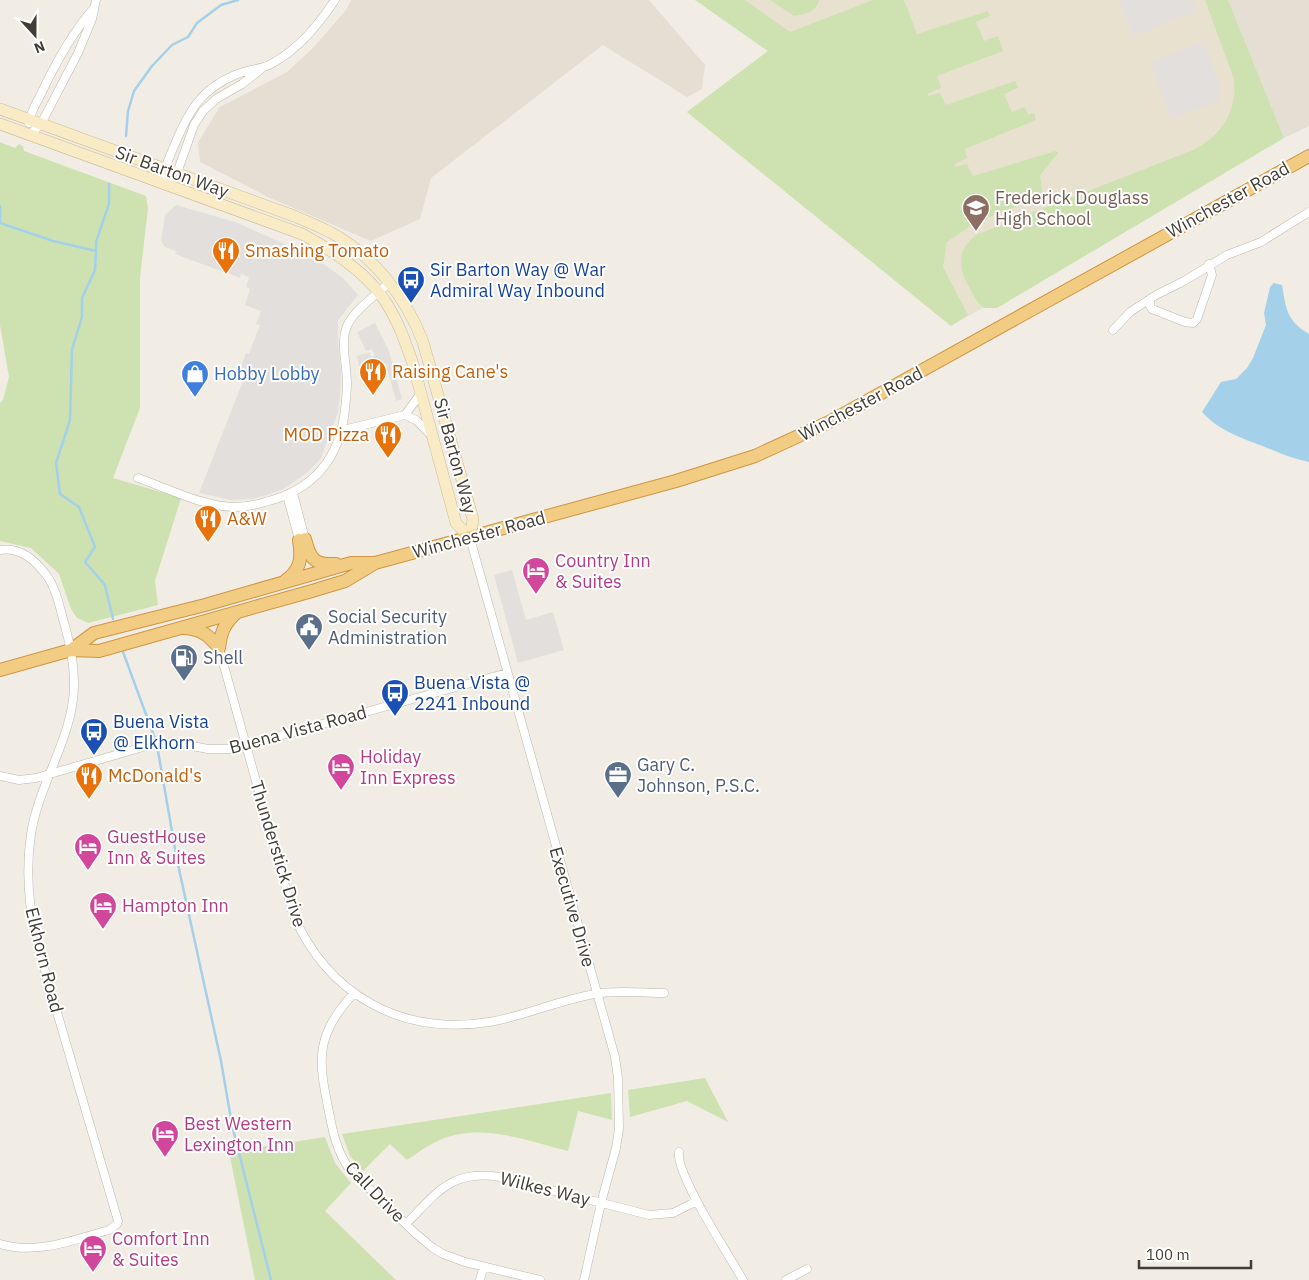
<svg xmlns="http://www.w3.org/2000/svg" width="1309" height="1280" font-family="'IBM Plex Sans',sans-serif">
<rect width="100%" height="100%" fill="#f1ede5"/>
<!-- residential -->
<path fill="#e4ded3" d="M351,0H649L705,65L702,89L687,97L603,45L431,178L420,219L371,241L270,198L200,162L198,142L220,107L287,72L313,48L346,10Z
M1228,0H1309V126L1284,138Z"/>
<!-- education -->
<path fill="#e9e1cf" d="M695,0H1228L1284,138L951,326L687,112L768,51Z"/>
<!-- green -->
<path fill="#cde2b0" d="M695,0H745L790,32L873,0H904L917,34L988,11L990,16L976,22L984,41L998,36L1003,51L937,76L941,87L939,89L928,93V96L940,93L946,105L1015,81L1018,88L1004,94L1012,112L1025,107L1028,115L1034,113L1036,120L965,149L967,158L955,164V167L967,164L973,176L1056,151L1058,153L1040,176L1043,196L976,222L947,242L943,267L968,315L951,326L687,112L768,51Z
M770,0H819C817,12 805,14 794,16Z
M1205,0H1228L1284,138L997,308H984C977,303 974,296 970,289C958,268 956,251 976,235L1193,150C1221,136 1238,111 1234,79Z
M0,142L15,148L19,144L23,146L24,151L146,196L148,208L140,278V408L113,478L181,498L155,581L158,605L88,623L77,618L71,609L59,574L31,548L0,541V403L3,400L9,377L0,325Z
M705,1078L728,1122L687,1101L630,1117L628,1090Z
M611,1093L612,1120L578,1111L568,1151C527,1141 481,1122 440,1140C428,1145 417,1153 407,1160L390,1144L363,1171L350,1156L342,1134Z
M325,1137L335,1163L351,1183L325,1211L396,1280H255L229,1152Z"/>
<!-- parking -->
<path fill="#e2dfdd" d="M1119,0H1192L1196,11L1133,36Z
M1204,41L1220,85L1218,96L1219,101L1171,119L1150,62Z
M176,205L235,222L312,256L343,278L358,295L338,320V343L341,372L340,396L338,412L321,458L308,472L282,490L252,499L231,500L199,493L247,371L241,367L246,353L249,354L260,325L256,324L261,311L245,305L250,289L246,287L249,277L241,274L240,278L175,254L176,251L165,247L161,241L165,215Z
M375,323L389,351L402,399L396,401L386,364L374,366L376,372L361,376L357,356L370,352L371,358L375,355L372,349L366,351L357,332Z
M512,570L526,620L553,612L564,650L518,663L494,575Z"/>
<!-- water -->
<path fill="#a5d0e9" d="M1274,283L1282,285C1286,309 1287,321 1309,334V462C1293,459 1280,453 1265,447C1242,438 1219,431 1202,412L1221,382L1236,379L1247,368L1253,358L1266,325L1264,313L1270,287Z"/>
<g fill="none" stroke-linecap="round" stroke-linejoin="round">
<!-- stream -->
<path stroke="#a5d0e9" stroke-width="2.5" d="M126,136L128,111L134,91L152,66L172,45L188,37L197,23L221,5L238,0
M0,206V223L53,241L96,251L95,270L82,298V317L72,349L70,420L56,463L60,494L79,507L95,547L85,562L105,585L113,619
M96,250V242L109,204V184
M123,652L154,736L158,751L177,860L221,1061L232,1125L271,1280"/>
<defs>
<path id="minor" d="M29,123C30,114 36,103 41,94C55,64 71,34 94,8
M29,135L41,124L78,53L92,19L96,0
M165,184C164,166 168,161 175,144C188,112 201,89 235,75C247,69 260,70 271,64C299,49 318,25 335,0
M165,184L177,173L194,125L203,111L216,99L242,84L260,70
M1150,299V306L1152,309L1185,322L1193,323L1197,319L1210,281L1212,275L1209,264
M1113,330L1130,312L1156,295L1184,281L1227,255L1261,242L1309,212
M405,415L416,420L432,436
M343,430L405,415L421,393
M138,478C167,488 204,507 235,507C245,507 255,505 265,502C314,490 340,458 345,409C346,400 347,391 347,383C347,365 340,343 347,326C355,309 375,296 389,283
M293,493L305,539
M287,495L299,540
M470,538L615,1057L618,1078L619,1129L616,1148L601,1203L584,1280
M0,550C21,547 35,560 47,576C57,590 60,609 65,626C70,644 74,663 74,682C75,735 39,782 31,834C25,873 29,910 38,947L118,1221L117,1224L109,1230C73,1240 37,1255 0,1244
M219,648L293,914C328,995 401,1036 489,1022C525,1016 559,1000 595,994C614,990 644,993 664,993
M0,776L19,780L36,778L150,745L172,742L208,749H232L507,673
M353,994C315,1037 318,1059 329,1112C333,1133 337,1152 350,1170L415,1233L433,1248L443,1254L465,1262L540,1280
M679,1152C675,1173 730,1257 743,1280
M406,1224C437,1193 451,1169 500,1177L649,1215L673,1213L697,1201
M480,1280L483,1268
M786,1280L807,1269"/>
<path id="secondary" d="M0,109L294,216C306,221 318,226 330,232C373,255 406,297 423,342L473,519L470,538
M0,124L302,234C334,251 368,273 387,304C399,323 406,344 413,364L456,523L470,538"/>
<path id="trunk" d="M305,539C310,559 314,565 336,564
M285,581C301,570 302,558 299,540
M184,628C201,629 209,635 219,648
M219,648C221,632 224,624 236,613
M71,650L94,633L205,605L351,563H375L676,481L755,456L829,422L1309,156
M0,670L71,650L99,651L312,591L345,581L375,563"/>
</defs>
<!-- minor casing -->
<use href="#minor" stroke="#beb7ab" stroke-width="9"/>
<!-- secondary casing -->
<use href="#secondary" stroke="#cdbd97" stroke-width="12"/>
<!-- trunk casing -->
<use href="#trunk" stroke="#cf9540" stroke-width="14"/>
<!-- minor -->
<use href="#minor" stroke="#fff" stroke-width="8"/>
<!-- secondary -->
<use href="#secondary" stroke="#f9ebc6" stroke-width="11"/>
<!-- trunk -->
<use href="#trunk" stroke="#f3cc84" stroke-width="12"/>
</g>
<!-- icons -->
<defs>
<symbol id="school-pin" viewBox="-11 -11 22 30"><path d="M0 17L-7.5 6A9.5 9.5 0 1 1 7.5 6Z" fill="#8d6e63" stroke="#fff"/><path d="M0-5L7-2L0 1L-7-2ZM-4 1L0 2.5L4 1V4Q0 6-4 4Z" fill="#fff"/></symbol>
<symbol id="restaurant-pin" viewBox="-11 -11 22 30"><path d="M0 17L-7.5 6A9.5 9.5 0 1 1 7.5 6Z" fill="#e8710a" stroke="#fff"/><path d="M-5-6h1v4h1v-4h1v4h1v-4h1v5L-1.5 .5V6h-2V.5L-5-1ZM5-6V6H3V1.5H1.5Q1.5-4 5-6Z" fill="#fff"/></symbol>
<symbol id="bus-pin" viewBox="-11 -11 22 30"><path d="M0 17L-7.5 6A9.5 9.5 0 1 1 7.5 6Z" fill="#1a4fb4" stroke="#fff"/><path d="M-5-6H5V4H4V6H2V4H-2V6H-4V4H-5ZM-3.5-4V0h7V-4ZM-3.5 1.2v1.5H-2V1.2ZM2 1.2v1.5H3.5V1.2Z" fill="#fff"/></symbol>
<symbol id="shop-pin" viewBox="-11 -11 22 30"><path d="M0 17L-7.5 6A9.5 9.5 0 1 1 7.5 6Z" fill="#3f7fe0" stroke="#fff"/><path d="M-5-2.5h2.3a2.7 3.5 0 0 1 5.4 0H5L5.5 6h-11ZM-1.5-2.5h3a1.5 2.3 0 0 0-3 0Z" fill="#fff"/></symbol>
<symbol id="hotel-pin" viewBox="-11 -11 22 30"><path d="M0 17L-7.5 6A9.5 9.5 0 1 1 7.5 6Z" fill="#d1479c" stroke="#fff"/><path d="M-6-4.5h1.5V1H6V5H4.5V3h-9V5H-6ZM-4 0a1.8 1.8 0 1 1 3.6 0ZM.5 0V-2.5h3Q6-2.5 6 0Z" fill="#fff"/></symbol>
<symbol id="civic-pin" viewBox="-11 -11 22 30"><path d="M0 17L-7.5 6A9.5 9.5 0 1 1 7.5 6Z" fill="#5c6f8a" stroke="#fff"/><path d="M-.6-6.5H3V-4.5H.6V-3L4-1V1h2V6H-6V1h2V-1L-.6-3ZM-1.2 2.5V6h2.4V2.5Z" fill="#fff"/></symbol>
<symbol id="fuel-pin" viewBox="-11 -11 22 30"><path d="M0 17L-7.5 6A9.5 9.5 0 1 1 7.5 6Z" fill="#5c6f8a" stroke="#fff"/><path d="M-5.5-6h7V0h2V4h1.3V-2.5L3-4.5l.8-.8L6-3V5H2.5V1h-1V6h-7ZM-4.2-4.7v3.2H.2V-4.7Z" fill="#fff"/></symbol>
<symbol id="office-pin" viewBox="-11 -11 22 30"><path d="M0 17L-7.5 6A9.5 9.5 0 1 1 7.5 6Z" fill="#5c6f8a" stroke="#fff"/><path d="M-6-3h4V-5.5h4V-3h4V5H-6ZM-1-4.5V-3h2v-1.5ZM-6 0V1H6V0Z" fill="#fff"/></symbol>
</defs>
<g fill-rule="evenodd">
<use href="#school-pin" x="960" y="192" width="32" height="43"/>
<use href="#restaurant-pin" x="210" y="235" width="32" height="43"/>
<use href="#bus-pin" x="395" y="264" width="32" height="43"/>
<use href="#restaurant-pin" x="357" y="356" width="32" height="43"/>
<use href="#shop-pin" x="179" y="358" width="32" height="43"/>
<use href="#restaurant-pin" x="372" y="419" width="32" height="43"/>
<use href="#restaurant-pin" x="192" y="503" width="32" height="43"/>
<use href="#hotel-pin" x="520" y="555" width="32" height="43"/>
<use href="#civic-pin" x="293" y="611" width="32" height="43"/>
<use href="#fuel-pin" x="168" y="642" width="32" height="43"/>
<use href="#bus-pin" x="379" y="677" width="32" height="43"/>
<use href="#bus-pin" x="78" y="716" width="32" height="43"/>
<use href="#hotel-pin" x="325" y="751" width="32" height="43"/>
<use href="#office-pin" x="602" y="759" width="32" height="43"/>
<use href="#restaurant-pin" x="73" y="760" width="32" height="43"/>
<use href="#hotel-pin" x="72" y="831" width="32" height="43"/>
<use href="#hotel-pin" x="87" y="890" width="32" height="43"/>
<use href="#hotel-pin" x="149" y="1118" width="32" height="43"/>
<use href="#hotel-pin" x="77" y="1233" width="32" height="43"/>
</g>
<g text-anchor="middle" stroke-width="4" stroke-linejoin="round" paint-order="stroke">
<!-- street labels -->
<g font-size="18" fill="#423d35" stroke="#fff">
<text transform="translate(172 172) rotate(20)" y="6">Sir Barton Way</text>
<text transform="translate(1228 200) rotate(-29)" y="6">Winchester Road</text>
<text transform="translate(861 404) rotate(-28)" y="6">Winchester Road</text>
<text transform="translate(455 456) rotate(75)" y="6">Sir Barton Way</text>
<text transform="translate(479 535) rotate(-15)" y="6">Winchester Road</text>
<text transform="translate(298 730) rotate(-15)" y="6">Buena Vista Road</text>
<text transform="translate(278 854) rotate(73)" y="6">Thunderstick Drive</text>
<text transform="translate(572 907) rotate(74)" y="6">Executive Drive</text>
<text transform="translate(44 960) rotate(76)" y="6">Elkhorn Road</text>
<text transform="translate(545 1189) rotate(14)" y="6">Wilkes Way</text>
<text transform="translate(375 1192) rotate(46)" y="6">Call Drive</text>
</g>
<!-- education labels -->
<g font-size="18" fill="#785e54" stroke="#fff" text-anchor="start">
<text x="995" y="204">Frederick Douglass<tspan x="995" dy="21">High School</tspan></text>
</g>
<!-- food labels -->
<g font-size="18" fill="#c56008" stroke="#fff" text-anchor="start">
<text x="245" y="257">Smashing Tomato</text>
<text x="392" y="378">Raising Cane's</text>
<text x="369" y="441" text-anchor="end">MOD Pizza</text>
<text x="227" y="525">A&amp;W</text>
<text x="108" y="782">McDonald's</text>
</g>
<!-- transit labels -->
<g font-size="18" fill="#164399" stroke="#fff" text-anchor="start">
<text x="430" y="276">Sir Barton Way @ War<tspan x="430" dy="21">Admiral Way Inbound</tspan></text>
<text x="414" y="689">Buena Vista @<tspan x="414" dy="21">2241 Inbound</tspan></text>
<text x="113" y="728">Buena Vista<tspan x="113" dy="21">@ Elkhorn</tspan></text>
</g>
<!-- shop labels -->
<g font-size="18" fill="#366cbe" stroke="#fff" text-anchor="start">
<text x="214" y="380">Hobby Lobby</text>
</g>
<!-- hotel labels -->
<g font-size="18" fill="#b23c85" stroke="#fff" text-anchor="start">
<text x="555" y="567">Country Inn<tspan x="555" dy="21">&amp; Suites</tspan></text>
<text x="360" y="763">Holiday<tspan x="360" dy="21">Inn Express</tspan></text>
<text x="107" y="843">GuestHouse<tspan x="107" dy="21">Inn &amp; Suites</tspan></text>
<text x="122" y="912">Hampton Inn</text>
<text x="184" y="1130">Best Western<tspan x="184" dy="21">Lexington Inn</tspan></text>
<text x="112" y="1245">Comfort Inn<tspan x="112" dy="21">&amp; Suites</tspan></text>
</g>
<!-- service labels -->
<g font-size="18" fill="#4e5e75" stroke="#fff" text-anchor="start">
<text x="328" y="623">Social Security<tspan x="328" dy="21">Administration</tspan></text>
<text x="203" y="664">Shell</text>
<text x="637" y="771">Gary C.<tspan x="637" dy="21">Johnson, P.S.C.</tspan></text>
</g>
</g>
<!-- north arrow -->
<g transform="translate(35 35) rotate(159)" stroke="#ffffff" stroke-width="4" paint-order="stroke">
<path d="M0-4L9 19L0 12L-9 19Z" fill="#423d35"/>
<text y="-8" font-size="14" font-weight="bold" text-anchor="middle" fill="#423d35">N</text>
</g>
<!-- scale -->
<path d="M1139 1260v8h112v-8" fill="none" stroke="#423d35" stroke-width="2.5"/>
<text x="1146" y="1260" font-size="15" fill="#423d35" stroke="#ffffff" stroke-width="4" paint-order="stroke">100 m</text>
</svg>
